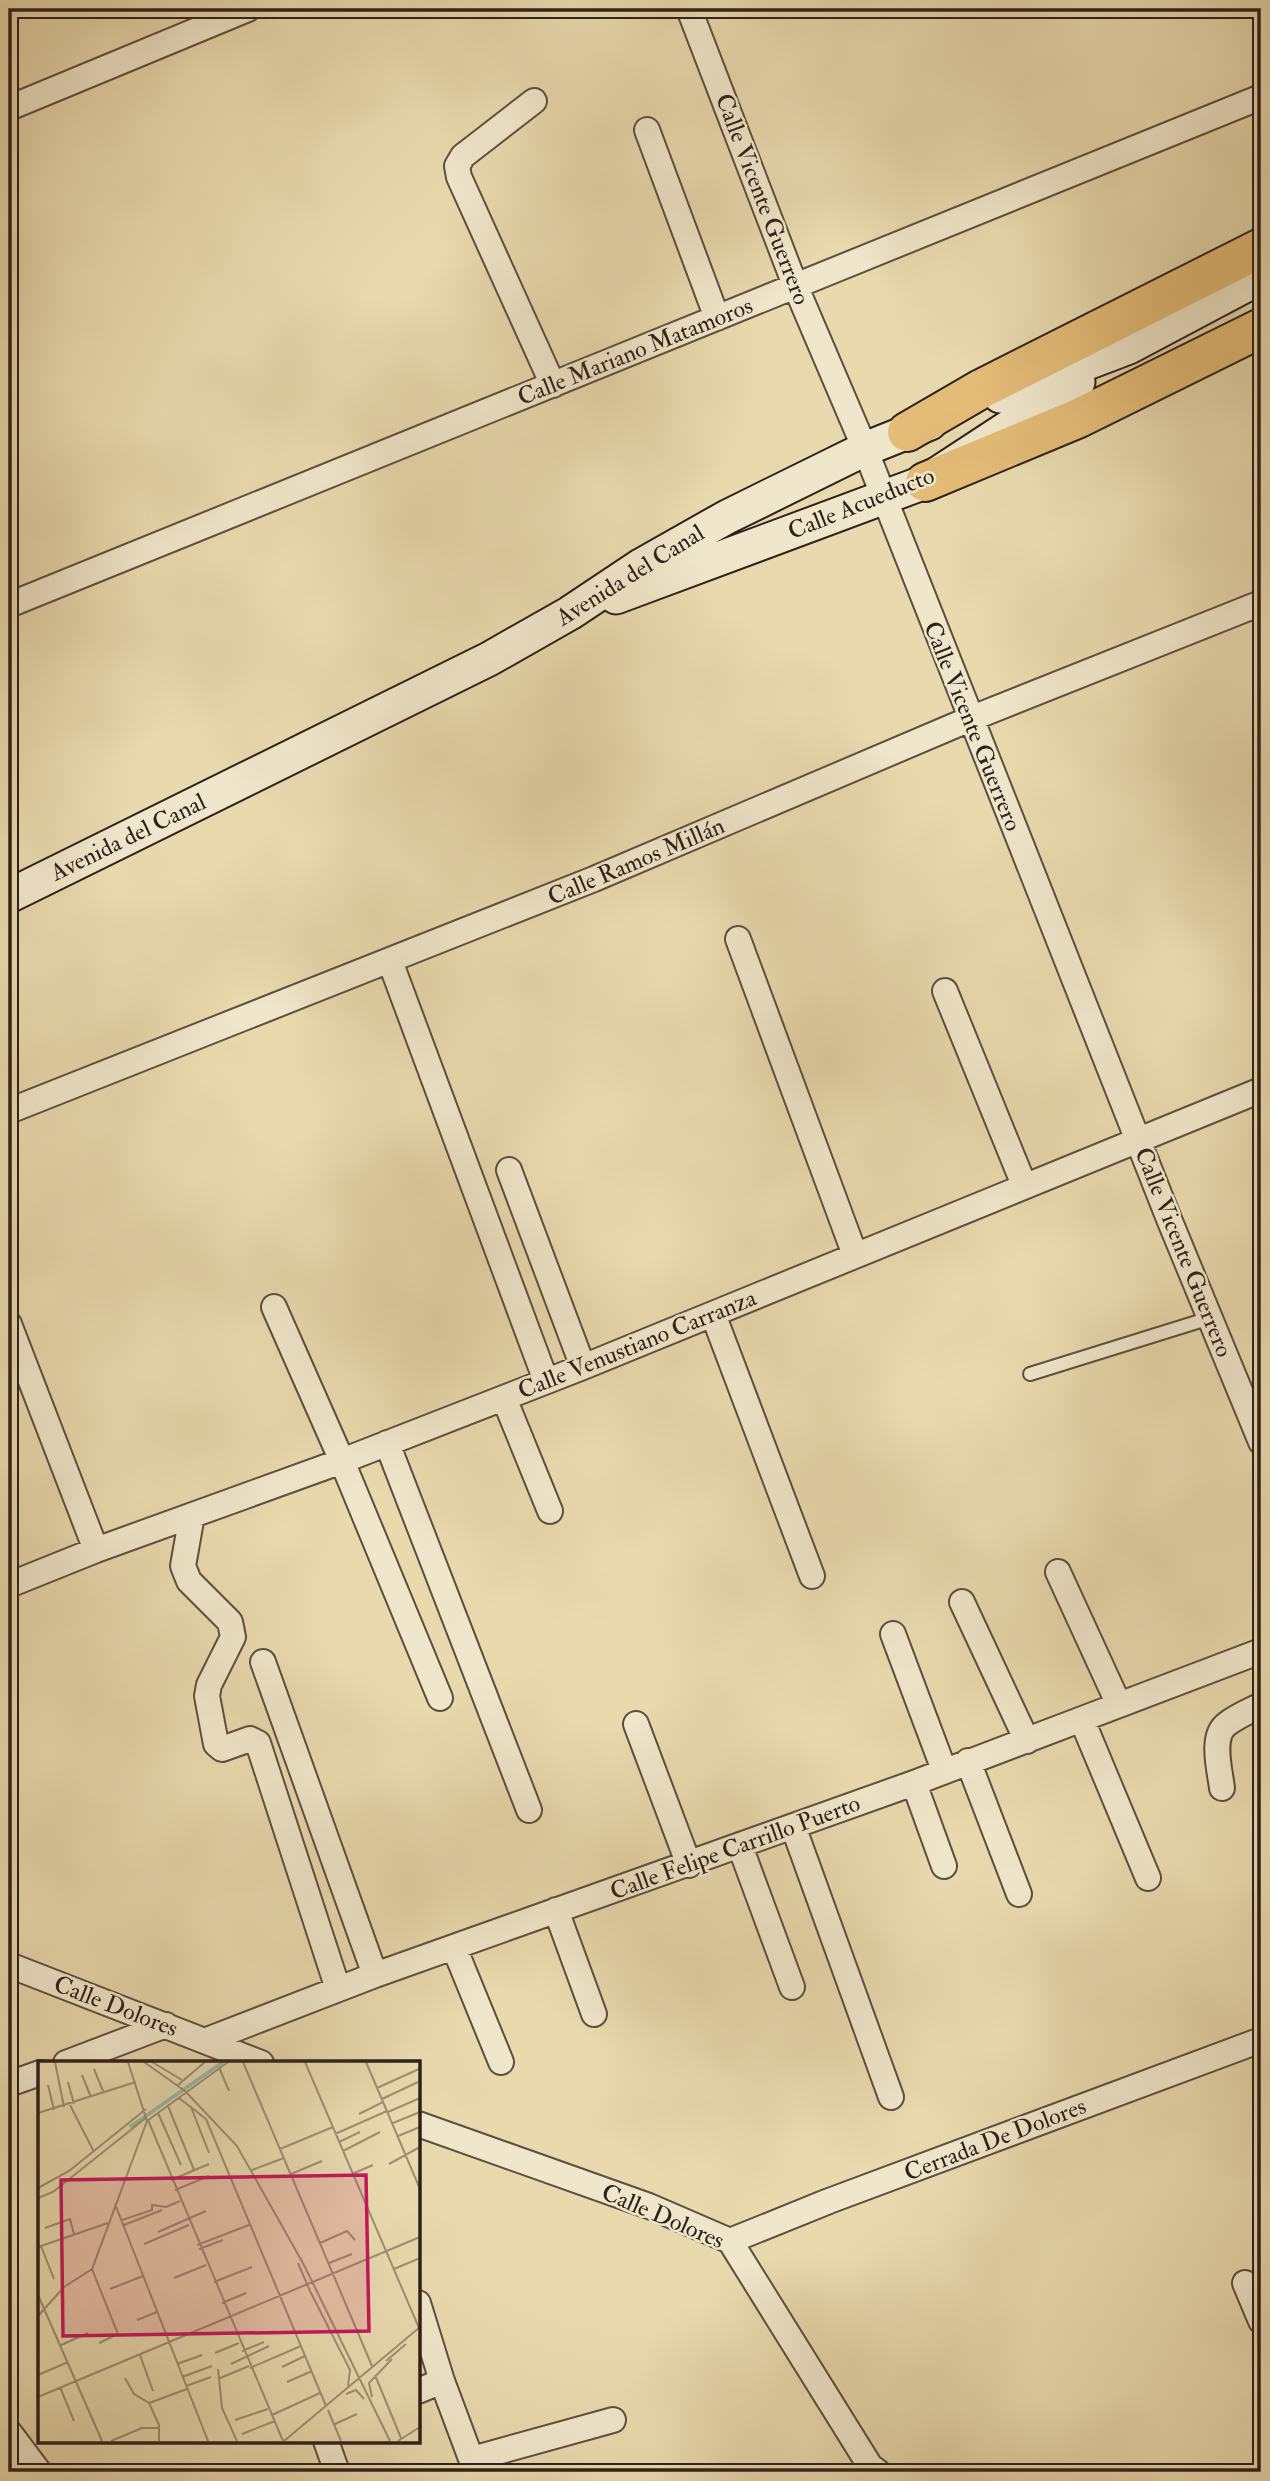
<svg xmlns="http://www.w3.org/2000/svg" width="1270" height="2481" font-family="'IM FELL Double Pica',serif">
<rect width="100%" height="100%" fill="#e8d9af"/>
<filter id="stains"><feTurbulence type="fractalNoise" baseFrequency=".00286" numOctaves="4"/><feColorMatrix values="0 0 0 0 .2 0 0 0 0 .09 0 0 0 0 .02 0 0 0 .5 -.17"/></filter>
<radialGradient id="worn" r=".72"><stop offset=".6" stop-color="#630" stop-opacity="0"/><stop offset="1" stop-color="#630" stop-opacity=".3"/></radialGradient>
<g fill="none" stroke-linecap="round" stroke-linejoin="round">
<defs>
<path id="service" d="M1030,1374L1210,1318"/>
<path id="minor" d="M689,9L795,285L865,449L1169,1219L1261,1442
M534,101L463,156L457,166L459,177L553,385
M9,108L248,9
M647,130L717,318
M9,605L1261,97
M738,939L855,1255
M390,961L546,1381
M945,991L1024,1185
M9,1111L594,879L970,719L1261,603
M509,1170L583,1367
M274,1307L342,1461L440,1698
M713,1314L812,1576
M9,1324L96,1550
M504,1398L550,1511
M387,1443L529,1810
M192,1515L183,1566L189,1581L230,1622L233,1637L209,1685L207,1696L216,1744L222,1749L250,1739L258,1743L338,1989
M1058,1572L1119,1705
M9,1585L96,1550L342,1461L583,1367L1261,1090
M962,1602L1027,1741
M893,1634L944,1770
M263,1662L375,1975
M1082,1720L1148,1878
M636,1724L689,1865
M968,1761L1019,1894
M914,1783L944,1866
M1222,1788C1220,1771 1210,1736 1227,1724C1237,1716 1250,1711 1261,1705
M793,1826L891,2097
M740,1846L792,1987
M556,1910L594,2014
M454,1947L501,2062
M9,1965L261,2063
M207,2040L375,1975L914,1783L1261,1651
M66,2063L166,2025
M9,2084L40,2073
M418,2124L649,2206L730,2241L870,2466L878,2472
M730,2241L829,2201L1261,2040
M1245,2283L1261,2321
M418,2303L442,2381L476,2472
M418,2391L442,2381
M9,2432L39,2472
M326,2441L337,2472
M472,2459L613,2420"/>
<path id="secondary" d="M1000,396L1129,347L1261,277
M616,597L925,482L1078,382
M9,896L489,659L570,613L642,565L727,517L865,449L930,423"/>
<path id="primary" d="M907,432L981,389L1261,248
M925,482L1079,418L1261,328"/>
</defs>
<!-- service casing -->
<use href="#service" stroke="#5d4f3f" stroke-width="16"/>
<!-- minor casing -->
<use href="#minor" stroke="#5d4f3f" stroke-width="28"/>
<!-- secondary casing -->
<use href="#secondary" stroke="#2f211a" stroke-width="37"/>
<!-- primary casing -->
<use href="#primary" stroke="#2f211a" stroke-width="42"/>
<!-- service -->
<use href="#service" stroke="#f0e6cb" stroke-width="12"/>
<!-- minor -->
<use href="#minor" stroke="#f0e6cb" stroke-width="24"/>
<!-- secondary -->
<use href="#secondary" stroke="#f0e6cb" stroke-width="33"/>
<!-- primary -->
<use href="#primary" stroke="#e4bc78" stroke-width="38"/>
</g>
<g text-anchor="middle" stroke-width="5" stroke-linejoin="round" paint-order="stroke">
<!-- street labels -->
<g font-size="24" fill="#2f211a" stroke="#f0e6cb">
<text transform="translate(763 199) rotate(69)" y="8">Calle Vicente Guerrero</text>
<text transform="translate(635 351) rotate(-22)" y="8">Calle Mariano Matamoros</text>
<text transform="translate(861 503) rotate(-22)" y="8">Calle Acueducto</text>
<text transform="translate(630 575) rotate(-32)" y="8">Avenida del Canal</text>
<text transform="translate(973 726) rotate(68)" y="8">Calle Vicente Guerrero</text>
<text transform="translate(128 837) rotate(-26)" y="8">Avenida del Canal</text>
<text transform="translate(636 861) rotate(-23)" y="8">Calle Ramos Millán</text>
<text transform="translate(1184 1252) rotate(68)" y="8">Calle Vicente Guerrero</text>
<text transform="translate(637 1344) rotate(-22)" y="8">Calle Venustiano Carranza</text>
<text transform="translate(735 1847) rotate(-20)" y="8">Calle Felipe Carrillo Puerto</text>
<text transform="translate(116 2006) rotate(21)" y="8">Calle Dolores</text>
<text transform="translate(995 2139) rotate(-21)" y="8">Cerrada De Dolores</text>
<text transform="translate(663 2216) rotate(23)" y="8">Calle Dolores</text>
</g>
</g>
<!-- overview -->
<g transform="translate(38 2061)">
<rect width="382" height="382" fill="#e8d9af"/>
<path fill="none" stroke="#98baa7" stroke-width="3.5" d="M92,66L185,1"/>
<path fill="none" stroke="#9e8f73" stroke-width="2" d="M17,1L26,46M106,1L147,30L199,85L266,204L352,380M114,1L144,19M205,1L334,305M267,1L381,267M328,1L382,128M181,6L191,30M56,8L65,30M44,14L53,36M30,21L36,43M10,24L16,49M140,24L167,1M339,27L381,8M141,37L168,58M344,38L380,21M32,44L56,91M130,45L156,109M153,46L171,92M350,51L382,37M0,52L98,21M120,52L143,104M321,53L345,41M168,58L288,345M110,59L245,380M109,60L190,1M355,62L382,51M297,73L349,50M360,75L382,66M301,81L322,71M242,88L295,66M305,90L342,71M351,103L382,86M214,109L246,97M253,113L284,100M314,113L335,104M133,119L171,103M0,127L31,110L108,48M137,129L171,115M0,137L15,131L109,56M77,143L170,380M84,159L114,149V144L128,146L142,140M86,164L124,149M7,167L32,158L36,173M120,171L168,150M282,182L309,170L317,179M106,183L151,164M159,184L211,164M3,185L16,218M0,186L70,162M161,188L185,179M260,202L272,230M291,202L314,193M54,208L80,273L61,282M356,208L382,197M136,217L168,204M176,221L214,206M72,228L105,215M271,228L312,309L310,325M0,234L64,380M184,242L208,232M0,255L26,226L54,208L109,60L90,1M99,259L119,251M23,284L50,272M204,290L226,281M177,292L201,282M102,294L115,330M348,300L368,283M139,303L164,294M193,303L231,285M244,306L267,295M212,307L263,285M180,308L184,347L199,380M0,314L30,301M337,314L363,377M144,316L174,305M87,317L96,333L111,342L121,364V380M180,318L211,305M249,321L274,310M148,325L173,316M22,326L36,360M308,333L318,329L326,338M0,336L382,176M334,336L331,322L354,298M111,342L149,328M290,349L303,380M234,354L282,332M197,359L230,348M297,363L319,353M204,373L237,360M73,380L104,367H122M246,380L382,266M360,380L382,366"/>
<path fill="#c2185b" fill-opacity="0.15" stroke="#c2185b" stroke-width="3.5" d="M328,114L331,270L25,275L23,119Z"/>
<rect width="382" height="382" fill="none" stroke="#2f211a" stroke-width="3.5"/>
</g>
<!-- margin -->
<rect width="1270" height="2481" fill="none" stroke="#e8d9af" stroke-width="35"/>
<rect x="10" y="10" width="1249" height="2460" fill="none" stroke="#2f211a" stroke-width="3.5"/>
<rect x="18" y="18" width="1235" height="2446" fill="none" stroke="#2f211a" stroke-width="2"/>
<rect width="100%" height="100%" filter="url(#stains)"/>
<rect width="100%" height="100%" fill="url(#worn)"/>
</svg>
